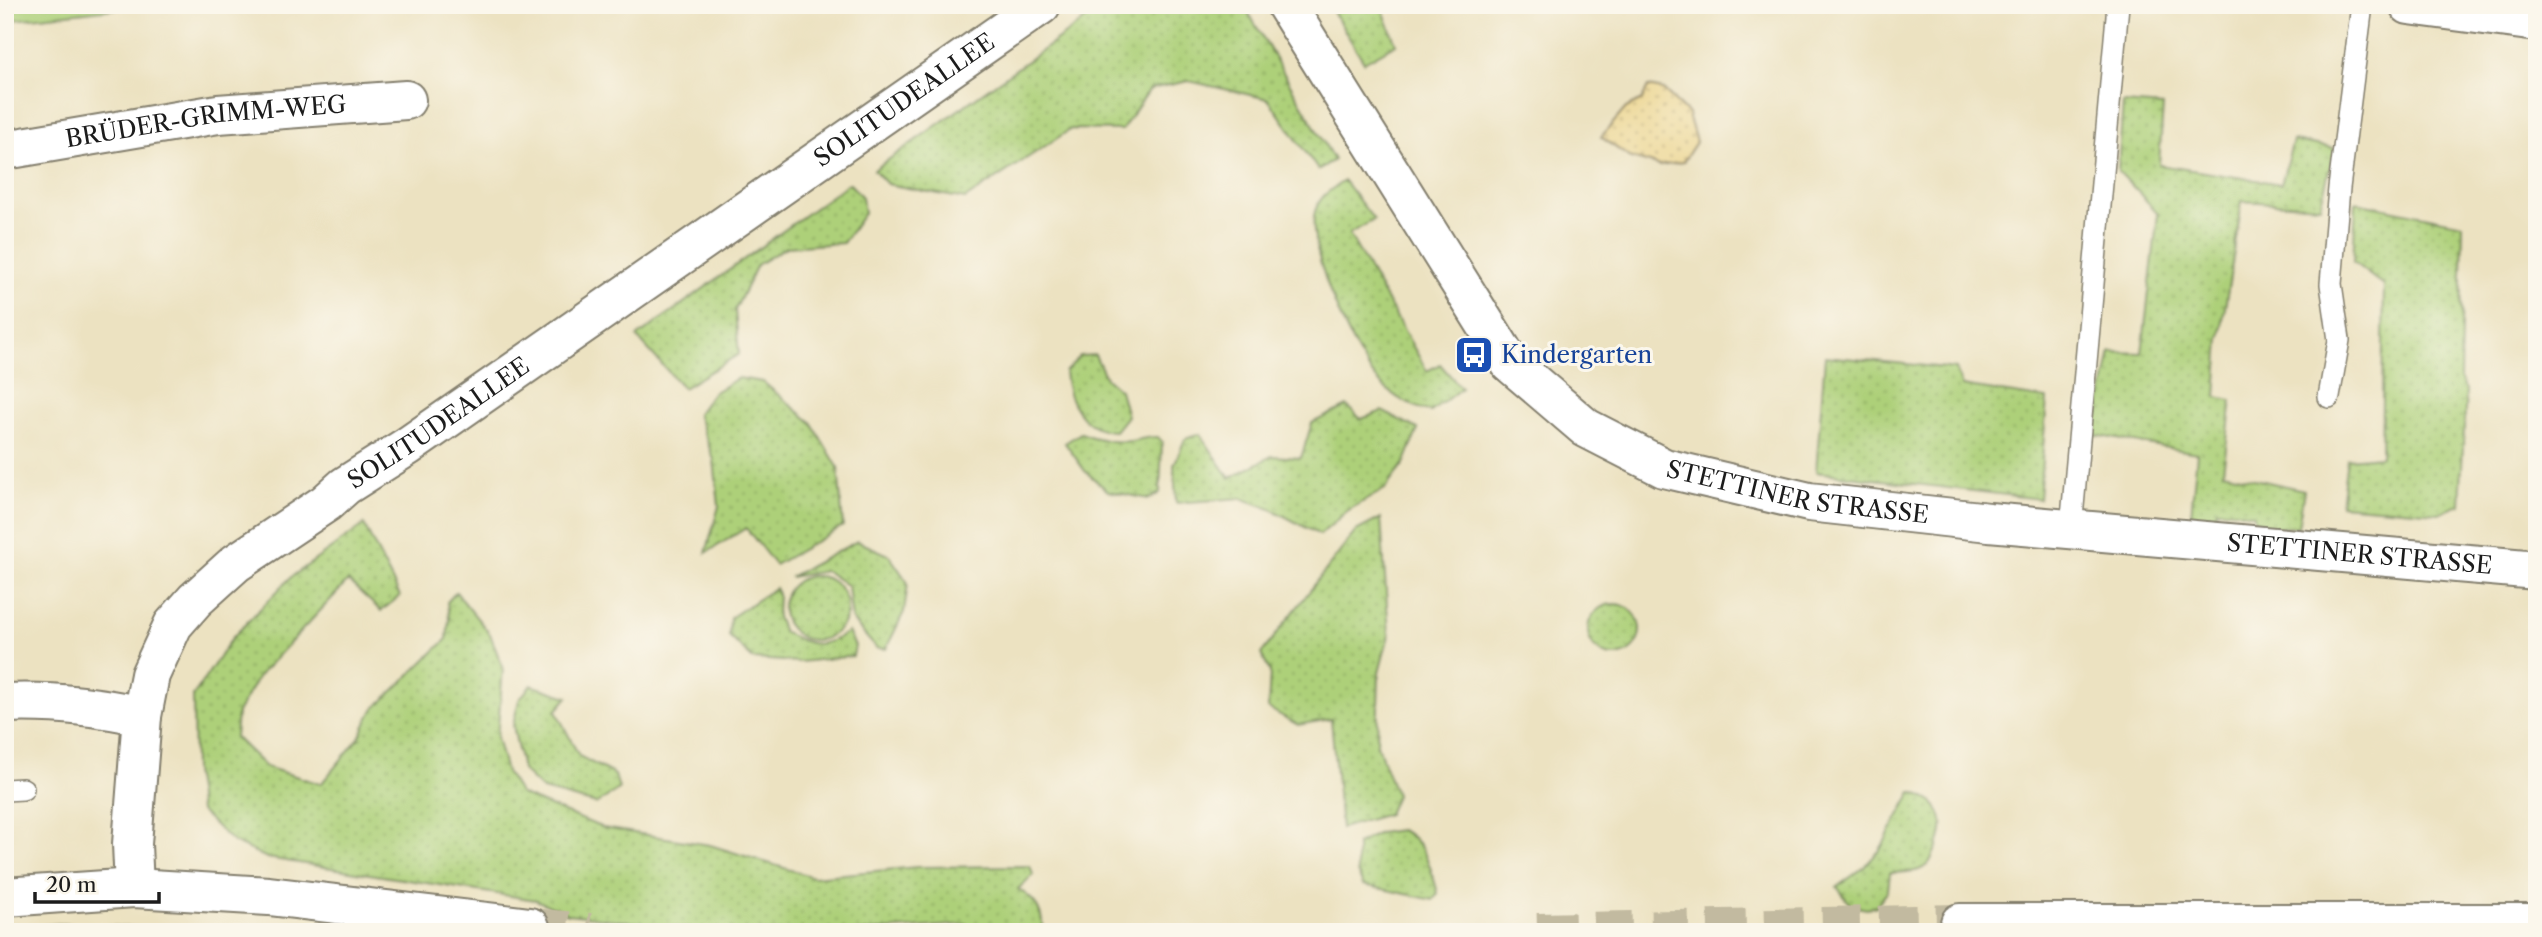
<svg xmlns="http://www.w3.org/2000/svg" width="2542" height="937" font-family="'Libre Caslon Text',serif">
<defs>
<pattern id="grass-dots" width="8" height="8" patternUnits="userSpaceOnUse" patternTransform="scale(1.75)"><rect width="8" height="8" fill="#add079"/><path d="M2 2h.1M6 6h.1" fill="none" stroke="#94b268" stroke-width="1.8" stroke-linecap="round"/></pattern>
<pattern id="sand-dots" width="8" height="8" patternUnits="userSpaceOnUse" patternTransform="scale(1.75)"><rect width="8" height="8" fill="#eeda9e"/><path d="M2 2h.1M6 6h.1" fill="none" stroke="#ccba88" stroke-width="1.8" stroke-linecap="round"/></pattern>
</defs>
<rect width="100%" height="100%" fill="#fbf7ec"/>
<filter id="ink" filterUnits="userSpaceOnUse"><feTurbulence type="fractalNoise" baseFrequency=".0143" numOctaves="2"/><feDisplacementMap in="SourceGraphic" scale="14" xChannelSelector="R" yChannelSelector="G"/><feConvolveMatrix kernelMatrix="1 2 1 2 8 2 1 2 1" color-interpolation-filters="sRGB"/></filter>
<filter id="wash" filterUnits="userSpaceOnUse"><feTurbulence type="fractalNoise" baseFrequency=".00686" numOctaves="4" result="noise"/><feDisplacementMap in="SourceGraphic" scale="28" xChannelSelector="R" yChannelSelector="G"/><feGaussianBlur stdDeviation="1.57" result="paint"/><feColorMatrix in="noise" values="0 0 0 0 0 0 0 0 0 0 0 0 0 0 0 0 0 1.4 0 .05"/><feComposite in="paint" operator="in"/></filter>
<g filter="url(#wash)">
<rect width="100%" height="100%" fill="#ece2c1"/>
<!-- grass -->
<path fill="url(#grass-dots)" stroke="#64764a" stroke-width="2" d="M1106,5H1244L1334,160L1318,170L1268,99L1189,81L1150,89L1122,130L1071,129L965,199L887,184L874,170Z
M1329,5H1381L1396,44L1364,62Z
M2123,103L2163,106L2159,165L2281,184L2293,141L2335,148L2320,206L2242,201L2220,339L2216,397L2232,400L2223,472L2304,490L2298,527L2254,528V514L2217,509L2214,521L2190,525L2197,453L2094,435L2111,352L2142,353L2158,213L2118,171Z
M1344,181L1374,220L1349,234L1427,371L1440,364L1461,388L1431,412C1410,406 1396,399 1380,383C1353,356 1309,255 1314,216C1317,198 1329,190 1344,181Z
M849,183L862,197L864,213L843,243L786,247L757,265L735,310L739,354L683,388L637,337Z
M2356,202L2463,224L2460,379L2466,390L2460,505L2439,513L2341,505L2347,459L2381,456L2384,286L2353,262Z
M1095,355L1106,378L1120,390L1127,416L1115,431C1082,430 1067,401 1065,372L1080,356Z
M1825,356L1956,369L1962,386L2047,399L2039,499L1816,472Z
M738,378L763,382L811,422L838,467L843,526L775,565L746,528L706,553L719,506L714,460L697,414L713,393Z
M1347,406L1361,419L1382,411L1418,429L1405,462L1385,489L1347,511L1320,535L1271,509L1241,498L1176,503L1174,465L1185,439L1200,434L1230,478L1272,456L1301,458L1312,423Z
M1081,433C1095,439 1115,443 1130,441C1140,440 1148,436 1158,437L1162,442L1160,493L1149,499L1108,491L1085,471L1065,443Z
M1381,518L1389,635L1379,673L1377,744L1396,795L1388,814L1341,828L1331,719L1298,725L1268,708L1270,672L1261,654L1356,531Z
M364,525L400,596L381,611L348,581L258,677L237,713L235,737L266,767L321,784L359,738L372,711L447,639L449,619L447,602L456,592L490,634L503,669L497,738L506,772L520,794L603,828L710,845L813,877L917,867L1030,866L1033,875L1018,889C1035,899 1044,911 1042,932H968L967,924L856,932H711L568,914L536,900L267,858L233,842L200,811L194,771L193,696L232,638L290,578Z
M857,541L889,555L908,583L904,612L886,649L876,648L852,620L848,586L826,571L790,577Z
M783 608a32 32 0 1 1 64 0a32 32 0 1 1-64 0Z
M775,588L778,594L777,617L783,632C811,645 820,650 848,632L855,646L853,656L800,662L753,659L729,636L730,618Z
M1588 630a26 26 0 1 1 52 0a26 26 0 1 1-52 0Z
M531,685L568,697L556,711L579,756L615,775L619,789L596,804L543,790L522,770L513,725L519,700Z
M1912,792C1942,801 1950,823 1935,851C1933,855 1931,862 1927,865C1918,874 1902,872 1890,873L1888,890L1877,906L1867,909L1852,906L1837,887L1863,868L1880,850Z
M1400,830C1426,840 1431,870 1438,893L1433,900L1363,885L1357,872V844L1379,833Z
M59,924L223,932H5V930Z"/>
<!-- sand -->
<path fill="url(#sand-dots)" stroke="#857b5d" stroke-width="2" d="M1648,87L1663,90L1688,114L1696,142L1683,162L1660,166L1629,157L1601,137L1626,108L1642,100Z"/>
<!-- garden -->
<path fill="#add079" stroke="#64764a" stroke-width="2" d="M5,5H148L5,21Z"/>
</g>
<g filter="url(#ink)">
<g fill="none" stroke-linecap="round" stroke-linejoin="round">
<!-- secondary-tunnel -->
<path stroke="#c2baa0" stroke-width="38" stroke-dasharray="38 19" stroke-linecap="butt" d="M530,927L590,932
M1537,932L1960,923"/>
<defs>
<path id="service" d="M2329,397L2339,340L2331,284L2339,188L2362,5
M2071,529L2118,5
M5,790L23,789"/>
<g id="minor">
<path id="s1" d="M1286,5L1510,363L1586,428L1664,468L1809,502L1989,522L2537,570"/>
<path d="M2409,5L2537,22"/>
<path id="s2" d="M5,150L218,114L406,100"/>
<path d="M5,703C52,701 96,706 142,716"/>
</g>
<g id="secondary">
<path id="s3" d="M134,888L132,844L142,716L150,675L173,625L195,600L236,563L326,503L345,486L408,446L1041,5"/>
<path d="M5,897L134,888L269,896L530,927"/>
<path d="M1960,923H2537"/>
</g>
</defs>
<!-- service casing -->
<use href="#service" stroke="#847f6e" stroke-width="24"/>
<!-- minor casing -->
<use href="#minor" stroke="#847f6e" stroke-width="42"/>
<!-- secondary casing -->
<use href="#secondary" stroke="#847f6e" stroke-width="42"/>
<!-- service -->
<use href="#service" stroke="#fff" stroke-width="21"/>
<!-- minor -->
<use href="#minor" stroke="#fff" stroke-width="38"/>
<!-- secondary -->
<use href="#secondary" stroke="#fff" stroke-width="38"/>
</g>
</g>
<!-- icons -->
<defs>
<symbol id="bus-square" viewBox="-11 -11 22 22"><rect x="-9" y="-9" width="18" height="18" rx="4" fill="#1a4fb4" stroke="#fbf7ec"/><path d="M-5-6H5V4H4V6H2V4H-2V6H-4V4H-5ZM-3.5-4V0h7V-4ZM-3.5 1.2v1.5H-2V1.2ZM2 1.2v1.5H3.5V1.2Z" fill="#fff"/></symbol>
</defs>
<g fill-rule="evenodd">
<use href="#bus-square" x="1452" y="333" width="44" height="44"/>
</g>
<g text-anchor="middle" stroke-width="6" stroke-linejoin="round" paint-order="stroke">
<!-- street labels -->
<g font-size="24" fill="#1c1c1c" stroke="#fbf7ec">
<text dy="8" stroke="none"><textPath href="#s3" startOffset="1171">SOLITUDEALLEE</textPath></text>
<text dy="8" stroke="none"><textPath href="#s2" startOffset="203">BRÜDER-GRIMM-WEG</textPath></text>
<text dy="8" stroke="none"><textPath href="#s3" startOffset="604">SOLITUDEALLEE</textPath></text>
<text dy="8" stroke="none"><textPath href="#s1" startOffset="746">STETTINER STRASSE</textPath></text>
<text dy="8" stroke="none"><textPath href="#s1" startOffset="1312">STETTINER STRASSE</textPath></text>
</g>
<!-- transit labels -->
<g font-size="24" fill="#164399" stroke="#fbf7ec" text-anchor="start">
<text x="1501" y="363">Kindergarten</text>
</g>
</g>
<!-- margin -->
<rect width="2542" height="937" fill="none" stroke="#fbf7ec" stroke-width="28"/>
<!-- scale -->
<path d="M35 892v10h124v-10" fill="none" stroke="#1c1c1c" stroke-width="3.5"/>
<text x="46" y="892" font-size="21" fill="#1c1c1c" stroke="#fbf7ec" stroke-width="5" paint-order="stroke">20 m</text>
</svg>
